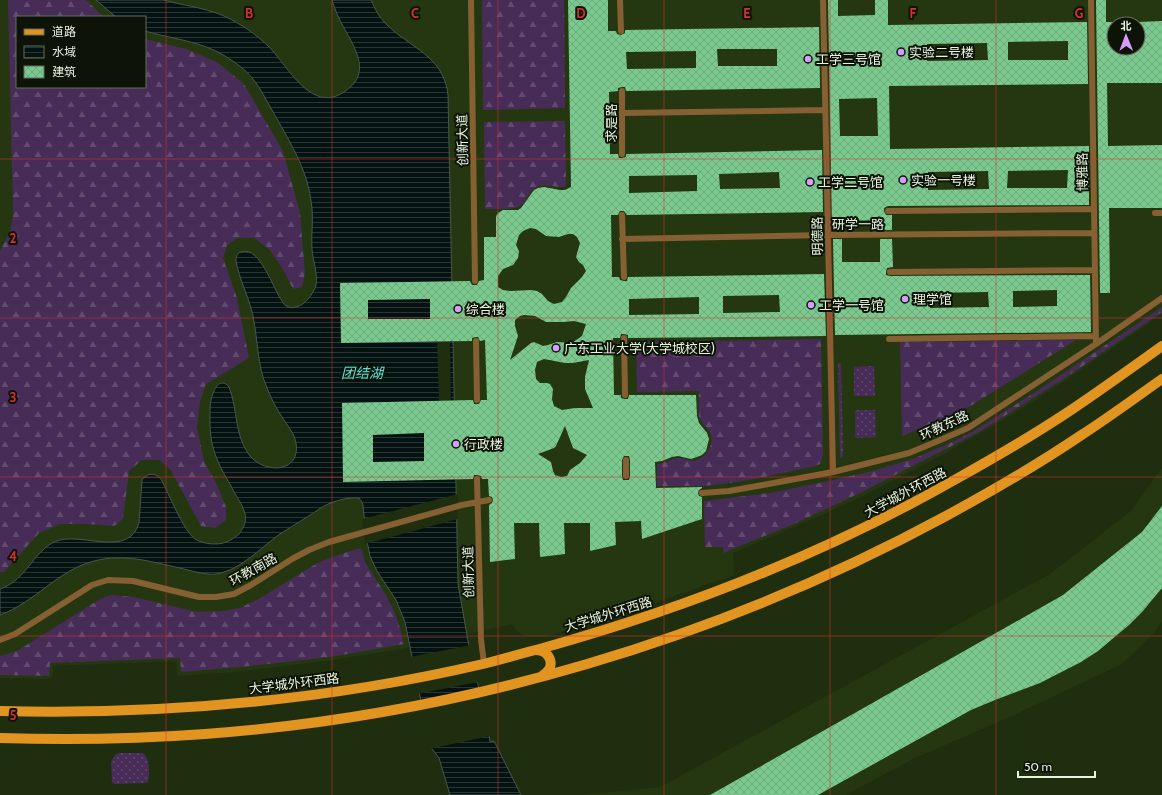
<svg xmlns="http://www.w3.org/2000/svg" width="1162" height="795" font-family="Cabin,'Noto Sans SC',sans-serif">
<defs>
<pattern id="grass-dots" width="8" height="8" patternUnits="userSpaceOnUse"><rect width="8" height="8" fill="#462c57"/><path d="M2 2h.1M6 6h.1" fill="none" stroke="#614b6f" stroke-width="1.8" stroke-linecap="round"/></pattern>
<pattern id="forest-firs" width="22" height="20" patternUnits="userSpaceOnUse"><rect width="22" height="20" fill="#462c57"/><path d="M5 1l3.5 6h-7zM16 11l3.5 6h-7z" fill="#614b6f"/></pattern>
<pattern id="water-rules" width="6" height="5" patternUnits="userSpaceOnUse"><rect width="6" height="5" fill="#041312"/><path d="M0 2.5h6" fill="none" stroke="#293634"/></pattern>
<pattern id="building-cross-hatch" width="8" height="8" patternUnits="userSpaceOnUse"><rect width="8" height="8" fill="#7ac98e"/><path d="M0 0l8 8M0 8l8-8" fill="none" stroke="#6da97b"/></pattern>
</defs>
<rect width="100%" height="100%" fill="#1f2e0f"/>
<!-- built -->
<path fill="#253710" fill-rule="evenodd" d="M0,0H1162V314L1059,385L995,425L929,462L863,496L813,519L733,553L734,575L624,614L566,631L542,637H529L524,636L517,631L512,624L401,649L332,660L236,672L177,676L176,661L53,666L52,679L0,678ZM17,17H145V87H17ZM1114,24H1138V48H1114Z
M1162,468V621L1155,632L1122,664L1003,720L913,759L846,795H582L660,787L1050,574L1131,511Z"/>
<!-- grass -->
<path fill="url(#grass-dots)" d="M838,363H841L843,447V457L840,458Z
M874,366L875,396H854V367Z
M855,410H875L876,437L855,438Z
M143,753C150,759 150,773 148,782L145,783L115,784L112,783L111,762L115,755L119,753Z"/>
<!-- forest -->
<path fill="url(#forest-firs)" d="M8,0H86L104,17H17V87H145V39L186,49L217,62L244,84L283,151L300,213L305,273L302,287L293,289L285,273L270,250L254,238H238L227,245L223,258L237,298L249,358L206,384L200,401L197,428L204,461L217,485L226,507V520L215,528L201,526L170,469L159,460H142L129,471L123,519L114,526L87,524H60L39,533L4,572H0V251L10,232L13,215Z
M482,0H564L565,108L483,110Z
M565,121L566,186C557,189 548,183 538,186C528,189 528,201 520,206C513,210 493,209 485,209L484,122Z
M1162,307V312L1062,380L979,432L862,492L794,524L723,553V547H705L704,501L770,493L833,480L873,471L915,458L950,443L972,432L1034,393Z
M821,339L823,455L820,464L815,466C778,474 741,483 703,486C688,486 672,486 657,486V464C665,463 671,459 677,458C684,457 689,462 696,460C707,457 716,443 709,431C706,426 701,423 699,416C698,408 699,399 699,391L637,392L636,342Z
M1076,340L972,405L940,421L902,436L900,342Z
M361,548L366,564L386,595L394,611L399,625L404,644L330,657L240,667L181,672L180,658L50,663L49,676L0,675V656L17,651L100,599L111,595L134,597L197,612L221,611L240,608L262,597L319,562L344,553Z"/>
<!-- water -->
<path fill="url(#water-rules)" stroke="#485650" d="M96,0C111,0 126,0 141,0C148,0 156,0 163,0C168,1 175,3 180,4C195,7 210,10 224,16C241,24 256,34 269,47C288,66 311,114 344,92C372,74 356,50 344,28C339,19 335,10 332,0H371C375,9 379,17 386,24C410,48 444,56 448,95L458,584L468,641L488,729L490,742L494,741L521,795H450L439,758L430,746L405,622L396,600L377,571L370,556L366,536L363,505L362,502L359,498C347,497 334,501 324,506C309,516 294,525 280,534C260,548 241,570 216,574C204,575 192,571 180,568C152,562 124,553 94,561C58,570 34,603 0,615V589C28,580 35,546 60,540C86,534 129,557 139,523L142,480C147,473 155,472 161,479C169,494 183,530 195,539C201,543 209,544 216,544C225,544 234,539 240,533C244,527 247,520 245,513C242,503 235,495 231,486C217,462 209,446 210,417C210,408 210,399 214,391C217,383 224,380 229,387C238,410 234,435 250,456C265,474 301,473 296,443C295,434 287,425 282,417C276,408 271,398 267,388C257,365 258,340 253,316C249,297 239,279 236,261C236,257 237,253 241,252C261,244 275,296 285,305C290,310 299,307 304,303C309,299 314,292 316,285C318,274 313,261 312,249C311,233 314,217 311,201C307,168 288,139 272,110C266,100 261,89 253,79C246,70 235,62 225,56C201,41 172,39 145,31V17H116Z"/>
<!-- pier -->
<path fill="#1f2e0f" d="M437,341H450L451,401H439Z
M458,494V519L365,544L362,519Z
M471,645L479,682L417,694L410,657Z
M481,689L490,727V736L429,749L419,702Z"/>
<!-- building -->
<path fill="url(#building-cross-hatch)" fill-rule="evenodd" d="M568,0H608V31H616L617,34L621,35L625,33V30L819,27L820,88L626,91L625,87H622L618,88V91L609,92L610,154H618L619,158H622L626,157V154L822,150L823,212L627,215L624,211H620L618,215H611L612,277H619L620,280L624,281H627L628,277L824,274L826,336L628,338V335L624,334H621L620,338H613L614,395H621V398L625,399H628L629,395H696L697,416L699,423L707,433L709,439L706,451L702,455L697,457L691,459L678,456L672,457L662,461L655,462L656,488L702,487V488L699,490L698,493L699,496L702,497V519L642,539L641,521L615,522L616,545L590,551V523H564L565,554L540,557L539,523H514L515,559L490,562L489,505L492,503L493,500L492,497L489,496L488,479H482L481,476L477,475H474L473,479L343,482L342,403L473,400L474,404H479L481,400H487L485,340L480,341L478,337H476L472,338V341L341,343L340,283L470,281L472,285H477L479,281L484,280V237H496V216L498,213L503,210H518L521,208L534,190L538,188L544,187L560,190H565L571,187ZM717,49H777V66H718ZM696,51V68L627,69L626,52ZM779,172L780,188L720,189L719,174ZM697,175V191L629,193V176ZM530,228L536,229L546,236L559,237L568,234H573L577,237L580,243L576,257L579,262L583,265L586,271L582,277L571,288L566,297L562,302L554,304L548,301L542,294L537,291L531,290L511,291L503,290L498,287V276L503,269L513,265L518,258L519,251L516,245L519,235L523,231ZM779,295L780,312L723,313V296ZM699,297V314L629,315V299ZM430,299V319H368V300ZM524,315L535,316L546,322H564L574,321L586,324L582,336L572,343L557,342L548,345L543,346L534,342L531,343L510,360L518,336L515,326V320L520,316ZM544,359L565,363H573L589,360L585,377V389L593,408H575L562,410L554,406L552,399L553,389L550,384L547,383H540L536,379L535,370L537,362ZM565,426L573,448L587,455L580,463L570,470L567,476L561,477L555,475L553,471L551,462L538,454L554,448L556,446ZM424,433V461L373,462V435ZM624,456H629L630,460V476L629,480H623L622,476V460Z
M828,0H838V16L875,15V0H888V25L1087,22L1088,84L889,86L890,149L1089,146V205L888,206L884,208V211L886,215H892V230H880L879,220L842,221V230H832ZM1068,41V60H1008V42ZM987,43L988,60L927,61V44ZM877,98L878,136H840L839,99ZM1068,170L1067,188H1007L1008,171ZM988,171L989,189L928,190V172Z
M1096,0H1106V22H1114V48H1138V22L1162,21V83H1107L1108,146L1162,145V208H1109L1110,293H1100Z
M833,239H842V262H880V239H892L893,267L887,268L886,272V275L890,276L1090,275L1091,332L835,335ZM1057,290V306L1013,307V291ZM988,292L989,307L930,308V293Z
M1162,506V588L1142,612L1129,625L1098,651L1081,662L1040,683L995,700L971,710L818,795H710L1063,595L1142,532Z"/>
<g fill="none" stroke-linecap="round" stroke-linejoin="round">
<!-- service -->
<path stroke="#856032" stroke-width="6" d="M471,0L475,281
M620,0L621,31
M823,0L833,472
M1091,0L1096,344
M622,91V154
M622,113L825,110
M888,211L1094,209
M1155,213H1162
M622,215L624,277
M622,239L828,235L1094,233
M890,272L1095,270
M624,338L625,395
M889,339L1095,336
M476,341L477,400
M626,460V476
M477,479L481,639L484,664
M702,493L729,491L763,485L833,472L909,453L938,441L968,428L1096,344L1162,298
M0,640L15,634L92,585L108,580L133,581L199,597H216L234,594L251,585L292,559L309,550L329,542L462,505L489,500"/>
<!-- primary -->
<path stroke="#e19520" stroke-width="10" d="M536,650C550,650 557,667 543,675
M0,711C163,715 324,701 483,664C503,659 523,653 543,648C687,608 828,552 958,478C994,458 1030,437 1065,414C1098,392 1130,369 1162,346
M0,738C68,740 137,739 205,734C463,715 719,639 946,516C992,491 1037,465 1080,436C1108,418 1135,398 1162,379"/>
</g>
<!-- grid -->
<path fill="none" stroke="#d73231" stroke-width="1" stroke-opacity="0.55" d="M166,0V795M332,0V795M498,0V795M664,0V795M830,0V795M996,0V795M0,159H1162M0,318H1162M0,477H1162M0,636H1162"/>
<!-- markers -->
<g fill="#d59cfb" stroke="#0d1407" stroke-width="1.5">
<circle cx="901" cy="52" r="4"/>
<circle cx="808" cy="59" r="4"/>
<circle cx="903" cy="180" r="4"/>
<circle cx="810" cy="182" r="4"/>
<circle cx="905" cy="299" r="4"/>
<circle cx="811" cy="305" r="4"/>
<circle cx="458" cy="309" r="4"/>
<circle cx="556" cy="348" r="4"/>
<circle cx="456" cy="444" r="4"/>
</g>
<g text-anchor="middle" stroke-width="4" stroke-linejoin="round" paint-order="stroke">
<!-- poi labels -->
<g font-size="13" fill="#e7f2df" stroke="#0d1407" text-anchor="start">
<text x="909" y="57">实验二号楼</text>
<text x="816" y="64">工学三号馆</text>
<text x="911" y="185">实验一号楼</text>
<text x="818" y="187">工学二号馆</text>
<text x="913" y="304">理学馆</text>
<text x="819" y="310">工学一号馆</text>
<text x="466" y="314">综合楼</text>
<text x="564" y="353">广东工业大学(大学城校区)</text>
<text x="464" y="449">行政楼</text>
</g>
<!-- street labels -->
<g font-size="13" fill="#e7f2df" stroke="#0d1407">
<text transform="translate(611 123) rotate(-90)" y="5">求是路</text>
<text transform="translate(462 140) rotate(-91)" y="5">创新大道</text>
<text transform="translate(1082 172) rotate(-91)" y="5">博雅路</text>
<text x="858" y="229">研学一路</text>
<text transform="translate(817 236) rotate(-91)" y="5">明德路</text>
<text transform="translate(944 425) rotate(-25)" y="5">环教东路</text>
<text transform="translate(905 492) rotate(-28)" y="5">大学城外环西路</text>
<text transform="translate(253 569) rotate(-29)" y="5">环教南路</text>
<text transform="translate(468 572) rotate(-91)" y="5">创新大道</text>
<text transform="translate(608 614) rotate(-17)" y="5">大学城外环西路</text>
<text transform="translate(294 683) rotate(-7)" y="5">大学城外环西路</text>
</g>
<!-- water labels -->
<g font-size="14" font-style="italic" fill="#5de2db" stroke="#0d1407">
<text x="362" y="378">团结湖</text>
</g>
</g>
<g font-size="13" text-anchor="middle" font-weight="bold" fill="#d73231" stroke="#0d1407" stroke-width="4" stroke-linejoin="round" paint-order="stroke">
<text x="249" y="18">B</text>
<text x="415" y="18">C</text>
<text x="581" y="18">D</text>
<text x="747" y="18">E</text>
<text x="913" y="18">F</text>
<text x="1079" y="18">G</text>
<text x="13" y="243">2</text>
<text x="13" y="402">3</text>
<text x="13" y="561">4</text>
<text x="13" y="720">5</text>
</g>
<!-- legend -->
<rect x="16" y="16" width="130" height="72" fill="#0d1407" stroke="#646d5d"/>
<rect x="24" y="29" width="20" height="6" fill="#e19520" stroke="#646d5d"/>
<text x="52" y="36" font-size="12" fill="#e7f2df">道路</text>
<rect x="24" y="46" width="20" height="12" fill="url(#water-rules)" stroke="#646d5d"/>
<text x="52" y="56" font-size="12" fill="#e7f2df">水域</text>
<rect x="24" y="66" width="20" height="12" fill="url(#building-cross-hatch)" stroke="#646d5d"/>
<text x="52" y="76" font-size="12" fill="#e7f2df">建筑</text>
<!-- north arrow -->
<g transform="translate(1126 36) rotate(359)"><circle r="19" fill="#0d1407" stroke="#646d5d"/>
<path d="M0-3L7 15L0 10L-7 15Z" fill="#d59cfb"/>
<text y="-6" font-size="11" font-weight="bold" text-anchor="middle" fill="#e7f2df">北</text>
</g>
<!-- scale -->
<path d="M1018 771v6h77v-6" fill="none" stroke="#e7f2df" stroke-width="2"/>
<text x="1024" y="771" font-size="12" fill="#e7f2df" stroke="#0d1407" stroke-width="3" paint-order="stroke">50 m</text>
</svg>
